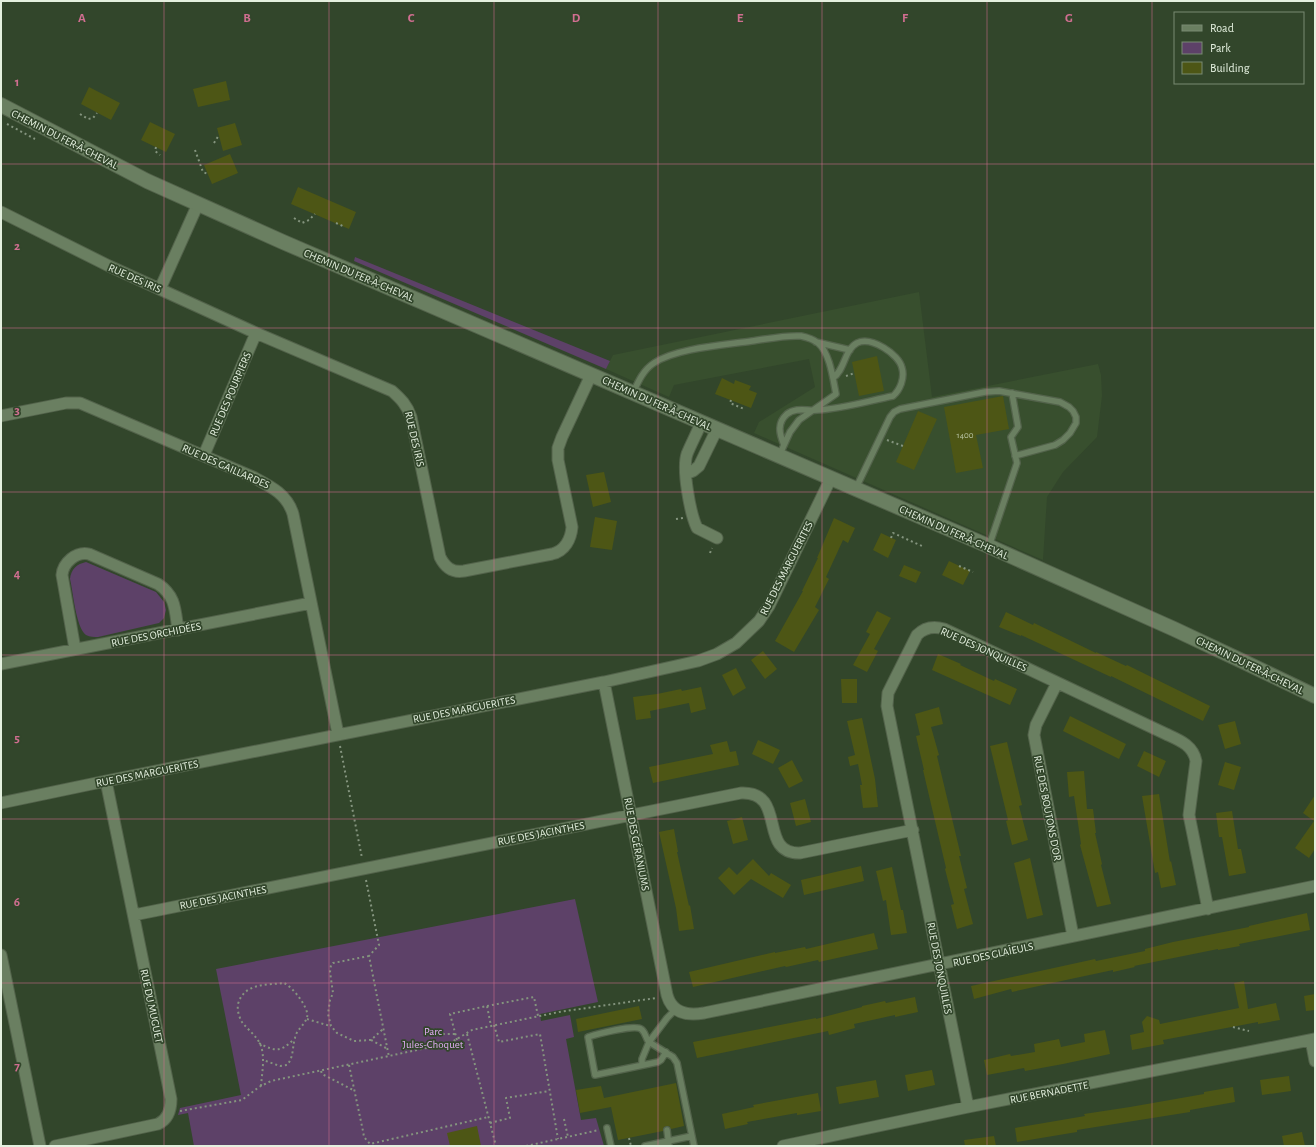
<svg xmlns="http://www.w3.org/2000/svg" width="1316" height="1147" font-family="'Alegreya Sans',sans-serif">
<rect width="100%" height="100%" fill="#32462b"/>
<!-- built -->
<path fill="#384f2e" d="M919,292L932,397L1098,364L1101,375L1102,396L1097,437L1063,472L1047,497L1043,560L754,433L759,422L815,387L809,359L674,385L669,397L606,369L613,355Z"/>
<!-- green -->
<path fill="#5d4168" d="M355,257L610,361L606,369L354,261Z
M86,562L156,592L164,602L166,610L164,618L159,623L98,637C94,637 90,637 86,635C76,628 73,591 70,579C71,569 77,564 86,562Z
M575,899L598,1002L540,1014L541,1021L570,1015L574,1037L566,1039L581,1120L596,1118L604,1146H194L188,1113L178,1115L180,1108L241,1095L216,969Z"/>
<!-- building -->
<path fill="#4d5615" d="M226,81L230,100L198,107L193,89Z
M89,87L120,103L111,120L81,104Z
M150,122L175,134L166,152L141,140Z
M235,123L242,145L223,151L217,128Z
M230,154L238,173L212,184L204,165Z
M298,187L356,212L349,229L291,204Z
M877,356L884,391L859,396L852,362Z
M722,378L734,384L735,380L751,386L749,390L757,393L751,408L715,394Z
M1003,396L1009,429L976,435L983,468L956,473L944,407Z
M918,411L937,419L914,470L896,462Z
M604,472L611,502L593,507L586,475Z
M595,517L617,521L612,550L590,547Z
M834,518L855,528L848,543L843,540L826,577L829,579L815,607L819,610L794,652L775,641L803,591H802L818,558H817Z
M881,533L896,540L888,558L873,550Z
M949,561L970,571L963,585L942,575Z
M904,565L921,572L916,583L899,576Z
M877,611L891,618L874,649L878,651L867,672L853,665L870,634L866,632Z
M1006,612L1033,625L1034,623L1096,653V652L1126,666L1127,665L1210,706L1203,721L1111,676V677L1021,635V636L999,627Z
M763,651L777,669L765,679L751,660Z
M938,654L961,664L960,665L994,681L995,679L1017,689L1010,705L932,670Z
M736,668L746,688L733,696L722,675Z
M841,679H857V703H842Z
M701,687L706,709L691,713L689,703L650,711L651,718L636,720L633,697L657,694L681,689L682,691Z
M939,707L943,724L931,727L939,755L937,756L961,856H959L967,888L964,889L973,924L957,929L951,905L954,904L945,869L946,868L923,770H924L916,736L920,735L915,714Z
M1070,716L1126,744L1119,759L1063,731Z
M862,718L875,779L878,807L863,808L860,785H862L858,764L850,766L848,757L855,755L847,721Z
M1235,721L1241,744L1225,749L1218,725Z
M758,740L780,750L773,764L752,754Z
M727,741L730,752L736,751L739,765L653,783L649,767L713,754L710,745Z
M1007,742L1022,805L1019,806L1028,840L1012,845L1006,821L1008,820L990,746Z
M1144,751L1166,761L1159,777L1137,766Z
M792,760L803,781L789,788L778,768Z
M1225,762L1241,767L1234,790L1218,785Z
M1084,771L1087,809H1093L1096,833H1095L1102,864L1101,865L1111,904L1097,907L1080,845L1081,844L1074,796L1069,797L1067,772Z
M1159,794L1170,862L1171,861L1176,885L1161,888L1158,872L1155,873L1142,796Z
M1315,795V849L1309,858L1295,848L1314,821L1303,813Z
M805,799L811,822L796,826L790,803Z
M1232,811L1238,849H1241L1246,873L1229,876L1222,837H1219L1216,813Z
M742,817L748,840L733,844L727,821Z
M674,829L678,852H677L689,906L690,905L694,929L679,931L676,908L659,832Z
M1030,858L1043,915L1027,919L1014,863Z
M753,859L769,876L771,873L791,885L783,898L751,879L734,895L718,878L729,867L737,875Z
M861,866L864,881L804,895L801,880Z
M892,867L901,910H903L907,933L891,935L886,900L883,901L876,871Z
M1307,913L1310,930L1239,944L1240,946L1218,950V949L1134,966L1135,967L1113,972V970L1066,980L1012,992L1011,989L974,999L971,986L1095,959L1096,961L1145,951V949L1173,942L1249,927V926Z
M874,933L878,949L819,962L818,960L786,967L785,966L693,987L689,972L775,952V953L805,947L806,949Z
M1244,981L1248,1009L1276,1003L1280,1020L1258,1024V1022L1163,1040L1164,1044L1132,1050L1130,1035L1144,1032L1142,1022L1147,1016L1159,1020L1160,1024L1239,1008L1234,983Z
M1315,994V1010L1306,1011L1304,996Z
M915,997L918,1012L895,1017V1015L854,1024L855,1028L829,1035L828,1031L697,1058L693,1042L816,1018V1019L862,1007V1006L885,1001L886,1003Z
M639,1006L642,1019L578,1032L576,1019Z
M1105,1030L1110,1054L1063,1064L1025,1071L1024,1068L987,1075L984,1060L1010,1054L1011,1056L1035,1052L1034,1044L1059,1039L1061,1047L1085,1042L1084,1034Z
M932,1070L935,1085L908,1091L905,1075Z
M1289,1076L1291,1091L1262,1095L1260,1080Z
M876,1080L879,1097L839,1104L836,1087Z
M676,1083L684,1126L671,1129L669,1126H666L663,1128V1131L618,1140L611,1107L580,1113L576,1090L601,1086L604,1098Z
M1233,1087L1235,1102L1190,1110V1112L1077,1130V1132L1017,1142L1015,1128L1085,1116L1084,1114L1130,1107L1204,1094V1092Z
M818,1093L821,1111L797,1115V1113L747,1122L748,1124L725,1129L722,1114L754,1107L753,1105Z
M477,1126L481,1146H450L447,1133Z
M1302,1132L1305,1146H1284L1282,1136Z
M994,1136L996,1146H965L964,1140Z"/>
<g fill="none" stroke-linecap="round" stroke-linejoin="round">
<defs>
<path id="service" d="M816,342L850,350
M633,393C638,382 643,370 654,363C676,348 725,345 752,341C767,339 785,335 801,336C806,337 813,339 818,343C830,353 833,379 836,394L799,420L790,432L779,456
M784,445C779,433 777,423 787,414C796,407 807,411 817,410C842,409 868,401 893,396C900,390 905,378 902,368C899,354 871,336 857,343C844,350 845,370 833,378
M856,488L890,417L894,412L900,409L985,392L999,391L1060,402L1069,407L1073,411L1076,417V423L1070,433L1063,440L1055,445L1015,456
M989,546L1017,463L1011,437L1018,427L1012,393
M676,1009L667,1018L649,1042L673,1057L677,1063L694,1146
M642,1065V1059L649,1042C645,1038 646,1032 641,1029C635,1024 597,1034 588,1037L595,1075L658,1062L661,1060L666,1052
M607,1128L611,1146
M667,1130L669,1146
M645,1146L692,1136"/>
<path id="minor" d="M1,212L109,266L256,333L392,391C401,399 407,405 411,417L440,557C445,567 452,573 464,571L552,554C565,551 571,539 572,527L558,460V448L562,437L591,375
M160,289L198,204
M1,416L66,403H80L253,477C270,486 287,494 293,514L338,734
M701,423C697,433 691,444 687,454C682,469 690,513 697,528L717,538
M204,455L256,333
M686,474L693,471L699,466L717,429
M75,649L62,575C63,563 76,551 89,554L158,584C176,596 175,610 178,630
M1,664L311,603
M604,682L667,995C672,1013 687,1016 704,1013L1315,886
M1057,683L1036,725L1034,735L1073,936
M1,803L106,781L604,682L698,661L717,654L736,643L759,621L769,606L831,478
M134,915L741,793C788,791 757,854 800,853L913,830
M1,955L40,1146
M1311,1040L1315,1061
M968,1107L887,706L888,693L917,635C925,627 934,626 944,629L1166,734C1179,740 1193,745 1196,761L1189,815L1208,909
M55,1146L158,1124C169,1119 171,1109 171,1099L106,781
M783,1146L968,1107L1315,1039"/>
<path id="tertiary" d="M1,105L147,181L283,242L986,545L1174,629L1242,661L1315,696"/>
</defs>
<!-- service casing -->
<use href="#service" stroke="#53634b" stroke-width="8"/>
<!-- minor casing -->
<use href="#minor" stroke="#53634b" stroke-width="13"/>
<!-- tertiary casing -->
<use href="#tertiary" stroke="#53634b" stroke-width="16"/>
<!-- path -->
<path stroke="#84947e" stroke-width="2" stroke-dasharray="2 3" stroke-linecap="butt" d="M80,114L88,119L93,118L97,113
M7,124L35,139
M214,143L219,135
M156,147L155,151L160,155
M195,150L203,172L208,174
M294,218L302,223L309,220L315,214
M336,223L345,227
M846,376L855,373
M731,400L730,403L744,409
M887,440L903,446
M676,519L683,518
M891,538L893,533L922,546
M710,553L712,548
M959,566L973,572
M340,746L362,858
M366,880L379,945L369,956L389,1057
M369,956L333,963L331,965L330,972L333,993L330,1000L328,1014L331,1026L337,1033L354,1041L371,1040L383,1029
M487,1006L534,997L538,1016
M307,1019L330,1026
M494,1025L499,1042L540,1034L558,1139
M1233,1027L1249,1031
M429,1031L432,1034H455
M467,1034L496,1146
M371,1040L386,1048
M457,1040L450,1014L487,1006L491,1026
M259,1043C275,1052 281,1052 294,1039
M349,1065L363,1131L364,1137L370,1144L488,1117
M321,1071L322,1074L355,1091
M261,1086C262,1073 265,1058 261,1046C257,1036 248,1030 242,1022C239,1017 237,1010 238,1004C244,983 266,985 284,983C292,986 310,1009 307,1017C305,1025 296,1030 295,1038C292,1048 294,1057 287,1065L280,1066L263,1060
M180,1111L242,1100L259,1087L271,1081L450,1043L472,1030L491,1026L559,1012L656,998
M564,1119L568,1137
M490,1123L510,1118L506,1098L549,1091
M629,1138L631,1146
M526,1146L599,1130"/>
<!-- service -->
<use href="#service" stroke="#6a7f61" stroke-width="5.5"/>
<!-- minor -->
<use href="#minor" stroke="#6a7f61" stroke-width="11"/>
<!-- tertiary -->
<use href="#tertiary" stroke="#6a7f61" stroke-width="14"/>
</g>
<!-- grid -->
<path fill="none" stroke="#d06e90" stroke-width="1" stroke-opacity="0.55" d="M164,1V1146M329,1V1146M494,1V1146M658,1V1146M822,1V1146M987,1V1146M1152,1V1146M1,164H1315M1,328H1315M1,492H1315M1,655H1315M1,819H1315M1,983H1315"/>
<g text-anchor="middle" stroke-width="3.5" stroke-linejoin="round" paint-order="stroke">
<!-- number labels -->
<g font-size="9" fill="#becaac">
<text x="965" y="438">1400</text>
</g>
<!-- street labels -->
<g font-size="11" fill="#e4f0df" stroke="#32462b">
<text transform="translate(65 139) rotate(27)" y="4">CHEMIN DU FER-À-CHEVAL</text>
<text transform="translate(359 275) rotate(23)" y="4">CHEMIN DU FER-À-CHEVAL</text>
<text transform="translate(135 278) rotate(24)" y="4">RUE DES IRIS</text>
<text transform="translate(230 394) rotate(-67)" y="4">RUE DES POURPIERS</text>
<text transform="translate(657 403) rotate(24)" y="4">CHEMIN DU FER-À-CHEVAL</text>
<text transform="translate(415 439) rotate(77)" y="4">RUE DES IRIS</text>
<text transform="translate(226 466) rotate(24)" y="4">RUE DES GAILLARDES</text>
<text transform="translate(954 532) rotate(24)" y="4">CHEMIN DU FER-À-CHEVAL</text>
<text transform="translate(786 568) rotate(-63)" y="4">RUE DES MARGUERITES</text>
<text transform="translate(156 634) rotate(-11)" y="4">RUE DES ORCHIDÉES</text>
<text transform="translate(984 649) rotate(24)" y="4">RUE DES JONQUILLES</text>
<text transform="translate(1250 665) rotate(26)" y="4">CHEMIN DU FER-À-CHEVAL</text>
<text transform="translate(464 709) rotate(-11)" y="4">RUE DES MARGUERITES</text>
<text transform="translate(147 773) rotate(-11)" y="4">RUE DES MARGUERITES</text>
<text transform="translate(1048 808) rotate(79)" y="4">RUE DES BOUTONS D'OR</text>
<text transform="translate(541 833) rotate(-11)" y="4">RUE DES JACINTHES</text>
<text transform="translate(637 844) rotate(79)" y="4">RUE DES GÉRANIUMS</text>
<text transform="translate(223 897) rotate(-11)" y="4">RUE DES JACINTHES</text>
<text transform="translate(993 954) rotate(-12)" y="4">RUE DES GLAÏEULS</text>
<text transform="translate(940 968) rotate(79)" y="4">RUE DES JONQUILLES</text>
<text transform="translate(152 1006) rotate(78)" y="4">RUE DU MUGUET</text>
<text transform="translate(1049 1092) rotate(-11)" y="4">RUE BERNADETTE</text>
</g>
<!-- park labels -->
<g font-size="11" fill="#e4adf7" stroke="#32462b">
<text x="433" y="1035">Parc<tspan x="433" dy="13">Jules-Choquet</tspan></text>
</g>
</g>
<g font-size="13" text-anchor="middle" font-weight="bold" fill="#d06e90" stroke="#32462b" stroke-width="3.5" stroke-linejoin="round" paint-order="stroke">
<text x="82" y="22">A</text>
<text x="247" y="22">B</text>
<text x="411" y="22">C</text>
<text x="576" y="22">D</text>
<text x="740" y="22">E</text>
<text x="905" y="22">F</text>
<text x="1069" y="22">G</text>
<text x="17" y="86">1</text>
<text x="17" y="250">2</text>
<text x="17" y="414">3</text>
<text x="17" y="578">4</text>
<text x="17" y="742">5</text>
<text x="17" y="906">6</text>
<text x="17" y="1070">7</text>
</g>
<!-- border -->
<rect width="1316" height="1147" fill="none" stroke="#e4f0df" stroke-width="4"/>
<!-- legend -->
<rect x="1174" y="12" width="130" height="72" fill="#32462b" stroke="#798a73"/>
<rect x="1182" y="25" width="20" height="6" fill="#6a7f61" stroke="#798a73"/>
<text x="1210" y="32" font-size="12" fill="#e4f0df">Road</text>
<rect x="1182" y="42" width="20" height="12" fill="#5d4168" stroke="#798a73"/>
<text x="1210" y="52" font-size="12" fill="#e4f0df">Park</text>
<rect x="1182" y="62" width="20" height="12" fill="#4d5615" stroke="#798a73"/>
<text x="1210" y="72" font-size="12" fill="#e4f0df">Building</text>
</svg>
